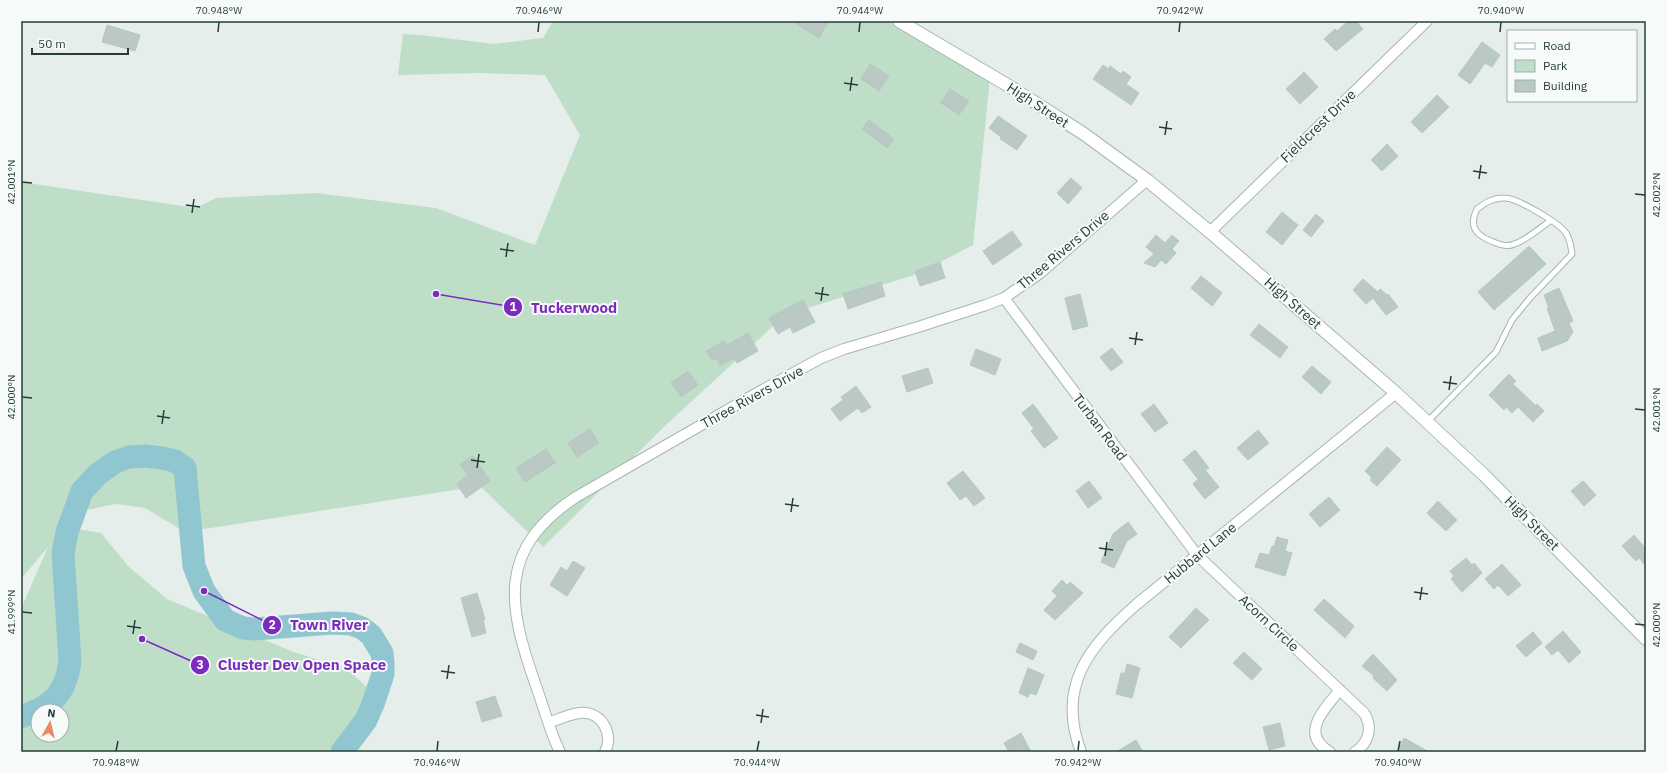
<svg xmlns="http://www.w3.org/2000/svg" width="1667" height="773" font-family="'IBM Plex Sans',sans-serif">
<rect width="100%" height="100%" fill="#e5eeea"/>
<!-- green -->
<path fill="#bfdec8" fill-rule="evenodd" d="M553,21H885L918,31L991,68L973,245L917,274L785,315L666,425L543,547L480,486L185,532L145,508L115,504L78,512L65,527L101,533L128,566L167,599L291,651L347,669L380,699L369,732L352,752H21V609L48,547L21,579V182L196,208L216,198L315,193L436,208L535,245L580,135L545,75L478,73L398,75L403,34L421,35L494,44L543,38ZM38,711H62V735H38Z"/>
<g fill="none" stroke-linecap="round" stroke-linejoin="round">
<!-- river -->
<path stroke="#90c6d0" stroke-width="23" d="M21,717C52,706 66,694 70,661L63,553L67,532L82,491L98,474L115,462L129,457L145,456L162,458L175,461L185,468L194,566L204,591L225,620L243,628L255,629L332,623L351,624L362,628L371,635L382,653L383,662V674L373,704L366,720L342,752"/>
</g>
<!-- building -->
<path fill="#bac9c3" stroke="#b8c7c1" d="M792,21H829L819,38Z
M1348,21H1356L1363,29L1336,51L1324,39L1335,29L1337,31Z
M107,25L140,35L135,51L102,42Z
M1482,42L1500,55L1492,67L1485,63L1470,84L1458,75Z
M870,64L889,76L879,91L861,79Z
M1103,65L1109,69L1110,66L1121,74L1123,71L1131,77L1126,84L1139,93L1131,105L1093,79Z
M1304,72L1318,87L1300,104L1286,89Z
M950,89L969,101L959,115L941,103Z
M1437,95L1449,107L1422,133L1411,122Z
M998,116L1027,136L1017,150L1000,139L1001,137L989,128Z
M869,120L894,139L887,148L862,129Z
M1387,144L1398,156L1382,171L1371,160Z
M1071,178L1082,188L1068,204L1057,193Z
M1282,212L1298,225L1282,245L1266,232Z
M1316,214L1324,221L1311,237L1303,230Z
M1012,231L1022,245L993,265L983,251Z
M1156,235L1165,243L1172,235L1179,241L1172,249L1176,253L1166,264L1161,260L1155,267L1144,263L1154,254L1146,247Z
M1529,246L1546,264L1494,310L1478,292Z
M940,262L945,278L920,286L915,271Z
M1201,276L1222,293L1212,306L1191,288Z
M1363,279L1378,292L1380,289L1387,295L1388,294L1398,307L1386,315L1373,298L1366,304L1353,290Z
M881,282L885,296L848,309L843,294Z
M1559,288L1573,321L1569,323L1573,332L1567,341L1542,351L1538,338L1555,331L1547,308H1549L1544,295Z
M1080,294L1088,326L1073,330L1065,298Z
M803,300L815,322L793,333L790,327L778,334L769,318Z
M1259,324L1288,347L1280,358L1250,335Z
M748,333L758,351L737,363L734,358L720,366L716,358L712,360L706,351L724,341L727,345Z
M1112,348L1123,362L1111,371L1100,357Z
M976,349L1001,359L995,375L970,365Z
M1312,366L1331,382L1321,394L1302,377Z
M928,368L933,383L907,392L902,376Z
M688,371L698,385L681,397L671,383Z
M1509,374L1516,381L1513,384L1536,406L1537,404L1544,411L1533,422L1518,407L1512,413L1506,407L1504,410L1489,395Z
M856,386L871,407L862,413L858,408L840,421L831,409L843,400L841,397Z
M1033,404L1058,438L1044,448L1031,431L1034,429L1022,413Z
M1154,404L1168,423L1155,432L1141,414Z
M590,429L599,443L577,457L568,443Z
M1258,430L1269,443L1248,460L1237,448Z
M1387,447L1401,460L1377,486L1370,480L1372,478L1365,471Z
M546,449L555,463L525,482L516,468Z
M1195,450L1209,468L1205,470L1219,487L1205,499L1193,484L1198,479L1183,460Z
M473,456L490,481L466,498L457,484L468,475L460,464Z
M963,471L985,498L974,506L966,496L960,500L947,483Z
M1089,481L1102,498L1088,508L1076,491Z
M1583,481L1596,495L1584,506L1571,491Z
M1329,497L1340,510L1320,527L1309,514Z
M1438,501L1457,520L1446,531L1427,513Z
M1128,522L1137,534L1127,541L1114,568L1101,562L1113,534Z
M1634,535L1646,549V566L1639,558L1636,561L1622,546Z
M1277,537L1288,540L1285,551L1292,553L1285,576L1255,567L1260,553L1269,555L1272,546L1274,547Z
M1466,558L1472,565L1474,563L1482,573L1462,592L1451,579L1454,576L1450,571Z
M573,561L585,568L567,596L550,585L561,567L567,571Z
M1502,564L1521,585L1508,596L1498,585L1494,589L1485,579Z
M1062,580L1067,585L1070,582L1083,593L1055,620L1044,610L1057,596L1052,591Z
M477,593L485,619L483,620L486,633L472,637L461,598Z
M1324,599L1354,626L1345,638L1314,610Z
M1196,608L1209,620L1181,648L1169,637Z
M1563,631L1581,652L1569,663L1558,650L1552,655L1545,647Z
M1533,632L1542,643L1526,657L1516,646Z
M1020,643L1037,651L1033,660L1016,652Z
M1244,652L1262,669L1252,680L1233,663Z
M1373,654L1397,680L1387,691L1373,678L1374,676L1362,666Z
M1127,664L1140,668L1132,698L1116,694L1121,673H1125Z
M1028,668L1044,675L1036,695L1030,693L1028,697L1019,693Z
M495,696L502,716L482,722L476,702Z
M1280,723L1285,746L1269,750L1263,727Z
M1021,733L1031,752H1009L1004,743Z
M1404,738L1429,752H1397Z
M1136,740L1143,752H1116Z"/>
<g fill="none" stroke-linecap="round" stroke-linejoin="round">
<defs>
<path id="service" d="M1428,421L1496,352L1512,320L1530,298L1572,254C1571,246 1570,239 1566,233C1559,223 1517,198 1505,198C1494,197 1485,203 1477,209C1467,229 1479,237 1496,243C1502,245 1508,247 1514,244C1525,241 1540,228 1550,221"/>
<path id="minor" d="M1210,232L1427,21
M1004,298L1197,555L1364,713C1373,727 1369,743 1355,752
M549,723C559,719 569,714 580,713C602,711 614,734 605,752
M560,752C551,735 543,705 536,686C508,606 496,550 576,497L757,393L821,358L844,349L918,327L986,305L1004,298L1039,274L1147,180
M1081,752C1056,686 1089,646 1137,604L1396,393
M1330,752C1298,734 1326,707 1340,690"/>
<path id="tertiary" d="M899,21L1009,86L1084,134L1147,180L1210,232L1396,393L1484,475L1646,639"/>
</defs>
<!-- service casing -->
<use href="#service" stroke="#a8b6b1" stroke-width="7"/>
<!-- minor casing -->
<use href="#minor" stroke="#a8b6b1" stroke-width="12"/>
<!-- tertiary casing -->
<use href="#tertiary" stroke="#a8b6b1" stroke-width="14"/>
<!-- service -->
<use href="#service" stroke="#fff" stroke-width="5"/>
<!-- minor -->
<use href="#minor" stroke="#fff" stroke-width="10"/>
<!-- tertiary -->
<use href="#tertiary" stroke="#fff" stroke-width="12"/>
</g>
<!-- ticks -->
<path fill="none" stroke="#253f38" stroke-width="1.5" d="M218,32L219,22M538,32L539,22M859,32L860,22M1179,32L1180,22M1500,32L1501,22M844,83L858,85M850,91L852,77M1159,127L1172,129M1165,135L1167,121M1473,171L1487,173M1479,179L1481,165M22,182L32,183M1635,194L1645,195M186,205L200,207M192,213L194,199M500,249L514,251M506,257L508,243M815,293L829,295M821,301L823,287M1129,338L1143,340M1135,345L1137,332M1443,382L1457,384M1449,390L1451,376M22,397L32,398M1635,409L1645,410M157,416L170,418M162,424L164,410M471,460L485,462M477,468L479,454M785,504L799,506M791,512L793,498M1099,548L1113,550M1105,556L1107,542M1414,592L1428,594M1420,600L1422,587M22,612L32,613M1635,624L1645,625M127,626L141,628M133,634L135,620M441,671L455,673M447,679L449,665M756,715L769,717M761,723L763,709M116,751L118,741M437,751L438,741M757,751L759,741M1078,751L1079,741M1398,751L1400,741"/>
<g text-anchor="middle" stroke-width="4" stroke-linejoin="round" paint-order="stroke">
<!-- street labels -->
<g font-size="14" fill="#253f38" stroke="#f6faf8">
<text transform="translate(1038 105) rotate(33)" y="5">High Street</text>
<text transform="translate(1318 126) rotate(-44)" y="5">Fieldcrest Drive</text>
<text transform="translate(1063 250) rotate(-40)" y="5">Three Rivers Drive</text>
<text transform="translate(1293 303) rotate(41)" y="5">High Street</text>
<text transform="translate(752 397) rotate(-29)" y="5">Three Rivers Drive</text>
<text transform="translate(1100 427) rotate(53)" y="5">Turban Road</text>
<text transform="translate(1532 523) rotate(45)" y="5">High Street</text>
<text transform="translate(1200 553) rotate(-39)" y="5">Hubbard Lane</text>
<text transform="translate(1269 623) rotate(43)" y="5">Acorn Circle</text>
</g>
</g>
<!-- callouts -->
<path fill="none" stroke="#7b2cbf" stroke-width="1.5" d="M436 294L513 307M204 591L272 625M142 639L200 665"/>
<g fill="#7b2cbf" stroke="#f6faf8" stroke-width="1.5">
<circle cx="436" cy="294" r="4"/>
<circle cx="204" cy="591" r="4"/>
<circle cx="142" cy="639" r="4"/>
<circle cx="513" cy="307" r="10"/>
<circle cx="272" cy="625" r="10"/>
<circle cx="200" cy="665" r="10"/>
</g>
<g font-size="12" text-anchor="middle" font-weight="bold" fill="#fff">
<text x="513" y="311">1</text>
<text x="272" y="629">2</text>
<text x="200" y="669">3</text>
</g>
<g font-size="15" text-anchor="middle" font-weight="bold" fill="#7b2cbf" stroke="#f6faf8" stroke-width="4" stroke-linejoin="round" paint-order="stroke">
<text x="574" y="313">Tuckerwood</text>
<text x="329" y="630">Town River</text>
<text x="302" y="670">Cluster Dev Open Space</text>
</g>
<!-- border -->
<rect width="1667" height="773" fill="none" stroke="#f6faf8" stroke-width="44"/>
<!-- legend -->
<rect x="1507" y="30" width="130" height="72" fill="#f6faf8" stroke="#a2afab"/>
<rect x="1515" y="43" width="20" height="6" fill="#ffffff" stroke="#a2afab"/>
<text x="1543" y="50" font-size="12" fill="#253f38">Road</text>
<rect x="1515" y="60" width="20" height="12" fill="#bfdec8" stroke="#a2afab"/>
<text x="1543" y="70" font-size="12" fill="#253f38">Park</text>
<rect x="1515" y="80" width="20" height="12" fill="#bac9c3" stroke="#a2afab"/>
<text x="1543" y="90" font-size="12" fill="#253f38">Building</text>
<!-- north arrow -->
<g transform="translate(50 723) rotate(8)"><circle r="19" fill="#f6faf8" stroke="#a2afab"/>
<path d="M0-3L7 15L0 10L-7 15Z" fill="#ed8764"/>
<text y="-6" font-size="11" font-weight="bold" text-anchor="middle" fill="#253f38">N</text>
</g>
<!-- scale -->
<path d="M32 48v6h96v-6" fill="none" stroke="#253f38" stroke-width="2"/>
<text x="38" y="48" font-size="12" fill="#253f38" stroke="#f6faf8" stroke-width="3" paint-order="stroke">50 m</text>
<rect x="22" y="22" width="1623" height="729" fill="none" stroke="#253f38" stroke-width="1.5"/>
<g font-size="10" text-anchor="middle" fill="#253f38">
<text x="219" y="14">70.948°W</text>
<text x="539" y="14">70.946°W</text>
<text x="860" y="14">70.944°W</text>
<text x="1180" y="14">70.942°W</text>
<text x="1501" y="14">70.940°W</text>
<text transform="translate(11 182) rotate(-90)" y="4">42.001°N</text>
<text transform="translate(1656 195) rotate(-90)" y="4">42.002°N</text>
<text transform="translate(11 397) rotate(-90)" y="4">42.000°N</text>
<text transform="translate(1656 410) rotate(-90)" y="4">42.001°N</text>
<text transform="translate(11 612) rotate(-90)" y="4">41.999°N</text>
<text transform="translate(1656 625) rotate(-90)" y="4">42.000°N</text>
<text x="116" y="766">70.948°W</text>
<text x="437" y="766">70.946°W</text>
<text x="757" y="766">70.944°W</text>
<text x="1078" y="766">70.942°W</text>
<text x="1398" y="766">70.940°W</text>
</g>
</svg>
